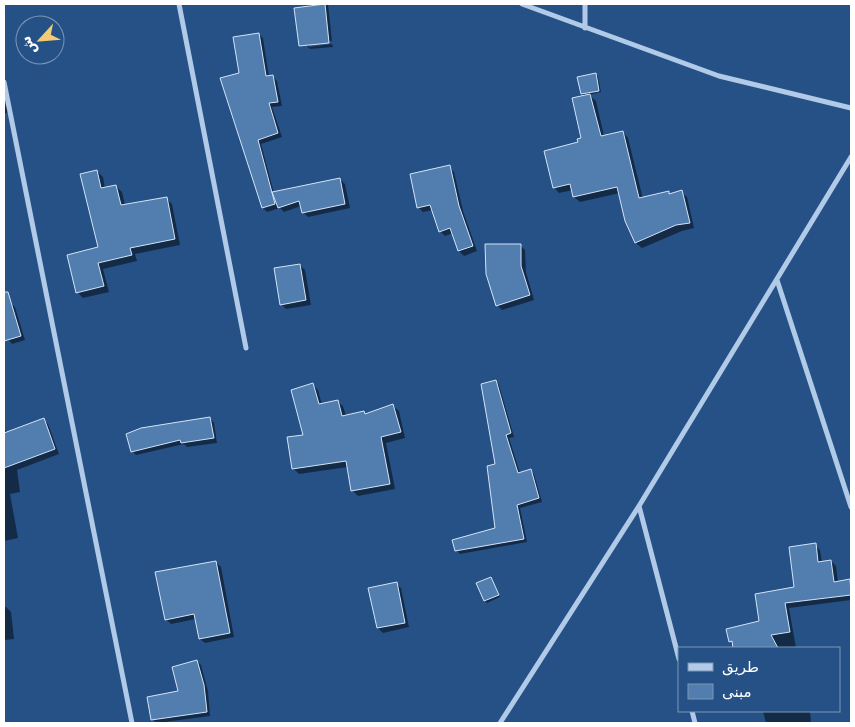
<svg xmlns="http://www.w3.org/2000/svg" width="855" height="727" font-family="'DejaVu Sans',Cairo,sans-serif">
<rect width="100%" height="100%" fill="#265186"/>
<!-- shadow -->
<path fill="#0007" d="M309,4H328L332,41L309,44V47L332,44L333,47L310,49L306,45Z
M43,17L46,25H31L30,20Z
M259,34L263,38L269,77H273L277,81L282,106L272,107L282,137L261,144L274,193L340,179L345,184L350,208L308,217L303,212L301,206L284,212L280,208L267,212L263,208L240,74Z
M595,74L598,76L601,92L589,95L596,101L604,136L623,132L628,138L643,199L668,193L671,195L681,192L687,197L694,228L682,231L642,248L636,243L620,193L580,202L574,197L573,190L559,193L554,187L582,139L585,96L582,94Z
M4,102L9,112L4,114Z
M450,167L454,172L463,211L477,251L464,256L459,251L453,233L445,236L440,231L433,210L423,212L418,207Z
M97,171L103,177L105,189L116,186L122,192L125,205L166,198L172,204L180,245L135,254L137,261L103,269L109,292L83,298L77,292L100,248Z
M520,245L525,250L526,272L534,300L502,310L497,305Z
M300,265L305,270L311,305L286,309L281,304Z
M10,303L15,307L25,340L12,344L7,338L4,339V305Z
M496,381L499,385L514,437L509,438L520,473L530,470L534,474L542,502L520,508L527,542L460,554L456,550L497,528Z
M313,385L318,390L322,405L337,401L343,406L346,416L364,412L366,414L393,406L399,411L405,438L386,443L395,489L358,496L352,490L348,467L299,474L293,468L304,436Z
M210,418L214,423L217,443L187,447L184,444L136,455L132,451Z
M44,420L48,424L59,454L17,470L20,492L10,494L18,538L4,541V429L9,433Z
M815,545L820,550L822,562L831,561L836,566L838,582L849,580L851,582V600L789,608L796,648H734L730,630L761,622L796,588Z
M216,562L221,567L234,637L205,643L200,639L196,619L171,624L166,619Z
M491,578L500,597L487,603L485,601Z
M396,583L401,588L409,627L383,633L378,628Z
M4,607H6L11,612L14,639L4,640Z
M197,661L201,665L208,691L210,716L157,723L152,719L180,692Z
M763,711H810L811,723H766Z"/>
<!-- building -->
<path fill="#527daf" stroke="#d4e4f6" d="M325,4L329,43L299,46L294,8Z
M259,33L266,76L273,75L278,102L269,103L278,133L258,140L275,204L262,208L220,78L239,73L233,37Z
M596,73L599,91L581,94L577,77Z
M590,94L601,136L623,131L639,198L669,191V194L682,190L690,223L676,225L635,243L625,221L617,187L573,197L570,184L553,188L544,151L578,142L577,139L581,138L572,98Z
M450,165L459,206L473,246L458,251L450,228L439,232L430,205L417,208L410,174Z
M97,170L101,188L116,185L121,205L167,197L175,239L130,248L132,255L98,263L104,286L76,293L67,255L98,247L80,174Z
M340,178L345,204L302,213L299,201L278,208L272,192Z
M485,244H521V266L530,295L496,306L486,274Z
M300,264L306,300L280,305L274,268Z
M4,292H8L21,336L4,341Z
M496,380L511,433L506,435L518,473L531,469L539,498L517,505L524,539L455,551L452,540L495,528L487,466L495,464L481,384Z
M313,383L319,404L338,400L342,416L364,411L365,414L393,404L401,432L381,437L390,484L351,491L346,461L292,469L287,437L303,435L291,390Z
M210,417L214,438L181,443L180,440L131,452L126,434L141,428Z
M44,418L55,449L4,468V433Z
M816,543L818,562L831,560L834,582L850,579L851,595L785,603L790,632L771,635L778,648H733L732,641L729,642L726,629L759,621L755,594L794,587L789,547Z
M216,561L230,633L199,639L194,614L165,620L155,572Z
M491,577L499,595L484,601L476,583Z
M397,582L405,623L377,628L368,588Z
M197,660L204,685L207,712L151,720L147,697L178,691L172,667Z"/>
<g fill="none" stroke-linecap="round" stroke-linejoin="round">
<!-- minor -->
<path stroke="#b0cae8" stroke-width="5" d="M179,4L246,348
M522,4L719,76L851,108
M585,4V28
M4,82L132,723
M777,280L851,507
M639,506L679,659
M692,711L695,723
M500,723L639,506L851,157"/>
</g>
<!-- border -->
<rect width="855" height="727" fill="none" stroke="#ffffff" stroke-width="10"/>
<!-- legend -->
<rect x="678" y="647" width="162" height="65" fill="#265186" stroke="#7d97b6"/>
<rect x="688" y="663" width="25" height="8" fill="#b0cae8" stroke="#7d97b6"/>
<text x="722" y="672" font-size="15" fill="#ffffff">طريق</text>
<rect x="688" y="684" width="25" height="15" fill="#527daf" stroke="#7d97b6"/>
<text x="722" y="697" font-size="15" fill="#ffffff">مبنى</text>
<!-- north arrow -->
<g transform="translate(40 40) rotate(244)"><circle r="24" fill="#265186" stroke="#7d97b6"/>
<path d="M0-4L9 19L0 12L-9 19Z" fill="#f1cc75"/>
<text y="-8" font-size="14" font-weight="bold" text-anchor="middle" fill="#ffffff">ش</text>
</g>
</svg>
